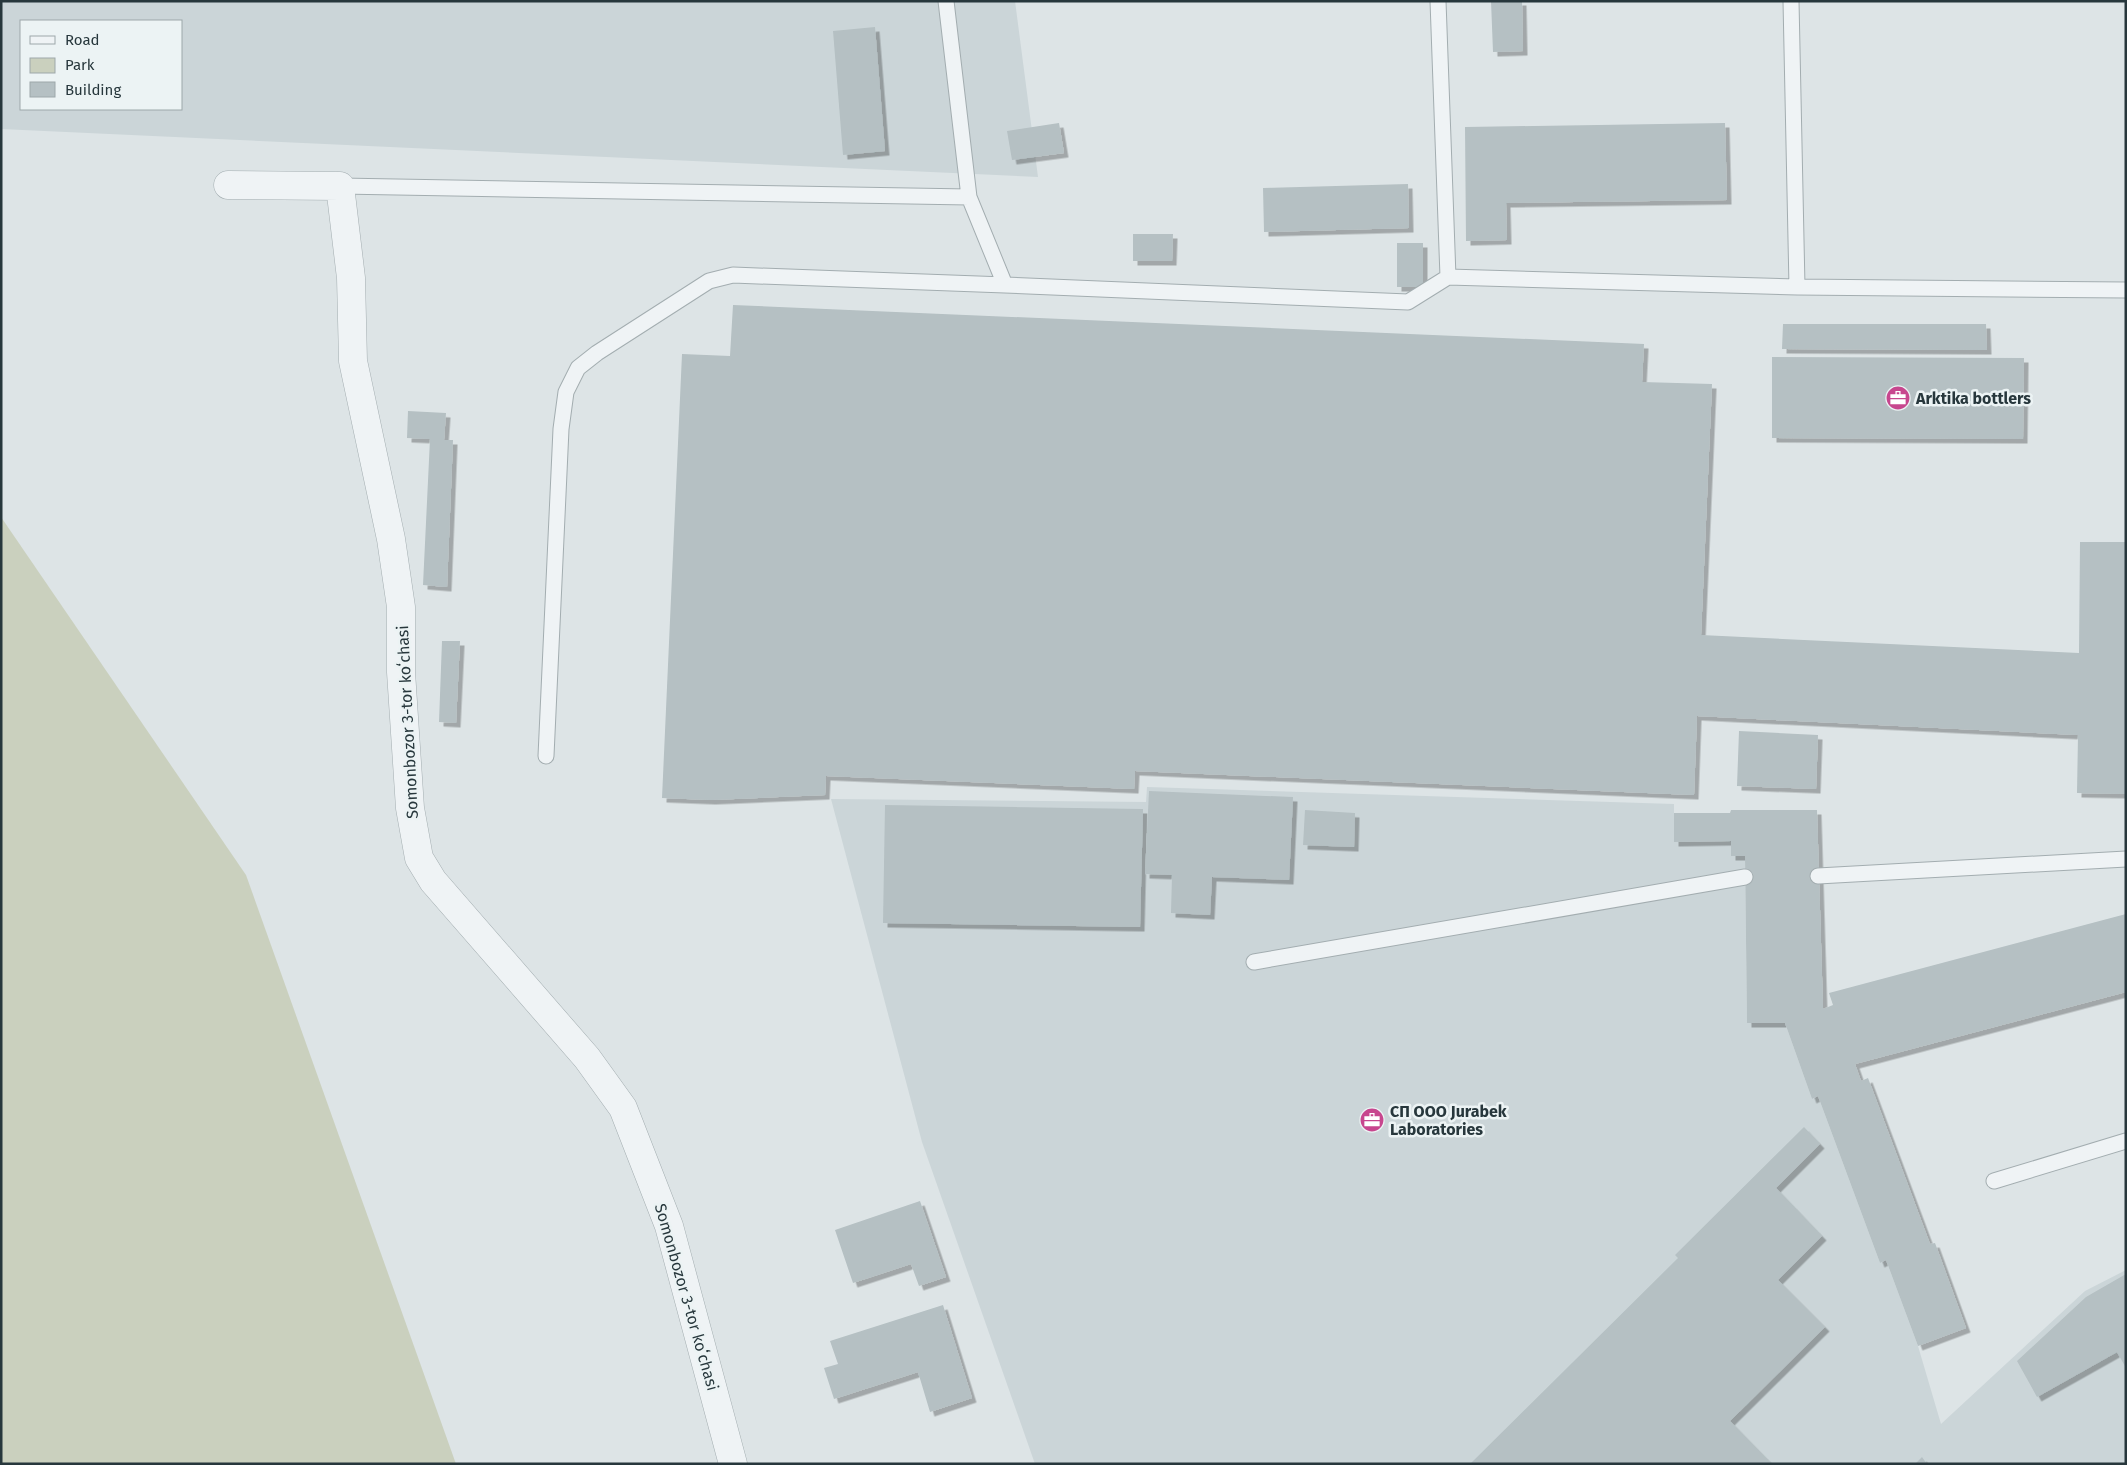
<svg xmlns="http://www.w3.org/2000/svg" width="2127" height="1465" font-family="'Fira Sans',sans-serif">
<defs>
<filter id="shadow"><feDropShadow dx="4.5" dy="4.5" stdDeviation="0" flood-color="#0004"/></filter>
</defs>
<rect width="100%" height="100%" fill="#dde4e6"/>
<!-- built -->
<path fill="#cbd5d8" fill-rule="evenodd" d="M1,1H1015L1038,177L1,129ZM21,21H181V109H21Z
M1147,787L1674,804V842L1731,841L1745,856L1747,1023H1785L1812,1099L1818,1096L1880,1263L1886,1260L1918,1346L1941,1424L2085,1291L2126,1270V1464H1035L922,1142L831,799L1146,802Z"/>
<!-- green -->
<path fill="#cad0be" d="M1,517L246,875L456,1464H1Z"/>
<!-- building -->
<path fill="#b5c0c3" filter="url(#shadow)" d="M1491,1H1522L1523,51L1493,52Z
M875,27L885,151L843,155L833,31Z
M1059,123L1064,153L1012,160L1007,131Z
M1725,123L1727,200L1506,203L1507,240L1466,241L1465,127Z
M1408,184L1409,228L1264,232L1263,188Z
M1133,234H1173L1172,261H1133Z
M1397,243H1423V287H1397Z
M733,305L1644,344L1642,382L1712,384L1701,635L2079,653L2080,542H2126V794L2077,793L2078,735L1697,716L1694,795L1135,771L1134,789L826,776L825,795L711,800L662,798L682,354L730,356Z
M1783,324H1986L1987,350L1782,349Z
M1772,357L2024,358L2023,439L1772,438Z
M408,411L446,413L444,440H453L447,587L423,585L430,439L407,438Z
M442,641H460L456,723L439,722Z
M1739,731L1818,735L1816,789L1737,786Z
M1149,791L1293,797L1289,880L1212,877L1210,915L1171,913L1172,875L1145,874Z
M885,805L1143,809L1140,927L883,923Z
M1305,810L1355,813L1354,847L1303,845Z
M1731,810H1817L1823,1009L1833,1005L1829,993L2126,914V992L1855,1064L1861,1081L1868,1078L1930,1244L1935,1243L1966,1328L1918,1346L1886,1260L1880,1263L1818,1096L1812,1099L1785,1023H1747L1745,856H1731V841L1674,842V813H1730Z
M1804,1127L1820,1144L1776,1188L1822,1236L1778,1280L1825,1327L1730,1421L1772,1464H1470L1678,1258L1675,1255Z
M920,1201L946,1277L919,1286L911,1264L853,1283L835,1230Z
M2126,1274V1368L2117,1352L2037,1397L2017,1361L2086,1297Z
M943,1305L972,1398L930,1412L918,1372L834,1399L824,1368L838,1364L830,1341Z
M1922,1457L1927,1464H1915Z"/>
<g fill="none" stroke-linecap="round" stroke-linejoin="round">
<defs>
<path id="service" d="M946,1L969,197
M1438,1L1448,277
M1791,1L1797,287
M340,186L969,197L1005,285L1408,302L1448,277L1797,287L2126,290
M546,756L561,429L566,392L578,368L597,353L709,281L733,275L1005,285
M1818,876L2126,859
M1254,962L1745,877
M1994,1181L2126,1141"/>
<path id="minor" d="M228,185L340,186L351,278L353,361L391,539L401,607V672L410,808L419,858L433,881L587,1058L623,1108L669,1226L733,1464"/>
</defs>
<!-- service casing -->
<use href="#service" stroke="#a3adb0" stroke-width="17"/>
<!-- minor casing -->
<use href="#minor" stroke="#a3adb0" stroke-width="29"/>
<!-- service -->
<use href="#service" stroke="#eff3f5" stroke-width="15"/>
<!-- minor -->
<use href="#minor" stroke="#eff3f5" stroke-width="28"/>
</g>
<!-- icons -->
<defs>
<symbol id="office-disc" viewBox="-11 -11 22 22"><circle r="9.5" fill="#c7468e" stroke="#ecf3f4"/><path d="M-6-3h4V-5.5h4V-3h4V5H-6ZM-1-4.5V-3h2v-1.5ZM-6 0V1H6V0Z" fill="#fff"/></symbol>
</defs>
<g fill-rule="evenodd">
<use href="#office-disc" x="1884" y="384" width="28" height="28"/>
<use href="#office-disc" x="1358" y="1106" width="28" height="28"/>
</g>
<g text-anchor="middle" stroke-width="5" stroke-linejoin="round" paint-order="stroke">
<!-- poi labels -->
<g font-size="16" font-weight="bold" fill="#27373c" stroke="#ecf3f4" text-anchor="start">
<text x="1916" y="404">Arktika bottlers</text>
<text x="1390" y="1117">СП ООО Jurabek<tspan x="1390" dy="18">Laboratories</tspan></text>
</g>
<!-- street labels -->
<g font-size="16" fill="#27373c" stroke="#ecf3f4">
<text transform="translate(407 722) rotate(-93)" y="6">Somonbozor 3-tor koʻchasi</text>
<text transform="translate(687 1297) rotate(74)" y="6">Somonbozor 3-tor koʻchasi</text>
</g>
</g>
<!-- border -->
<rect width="2127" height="1465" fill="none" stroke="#27373c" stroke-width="5"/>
<!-- legend -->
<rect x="20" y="20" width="162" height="90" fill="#ecf3f4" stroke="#9da8aa"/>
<rect x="30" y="36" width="25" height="8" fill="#eff3f5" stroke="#9da8aa"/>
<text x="65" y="45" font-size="15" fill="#27373c">Road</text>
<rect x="30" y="58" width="25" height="15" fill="#cad0be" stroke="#9da8aa"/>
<text x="65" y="70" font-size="15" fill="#27373c">Park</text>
<rect x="30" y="82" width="25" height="15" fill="#b5c0c3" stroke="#9da8aa"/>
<text x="65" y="95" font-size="15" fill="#27373c">Building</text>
</svg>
